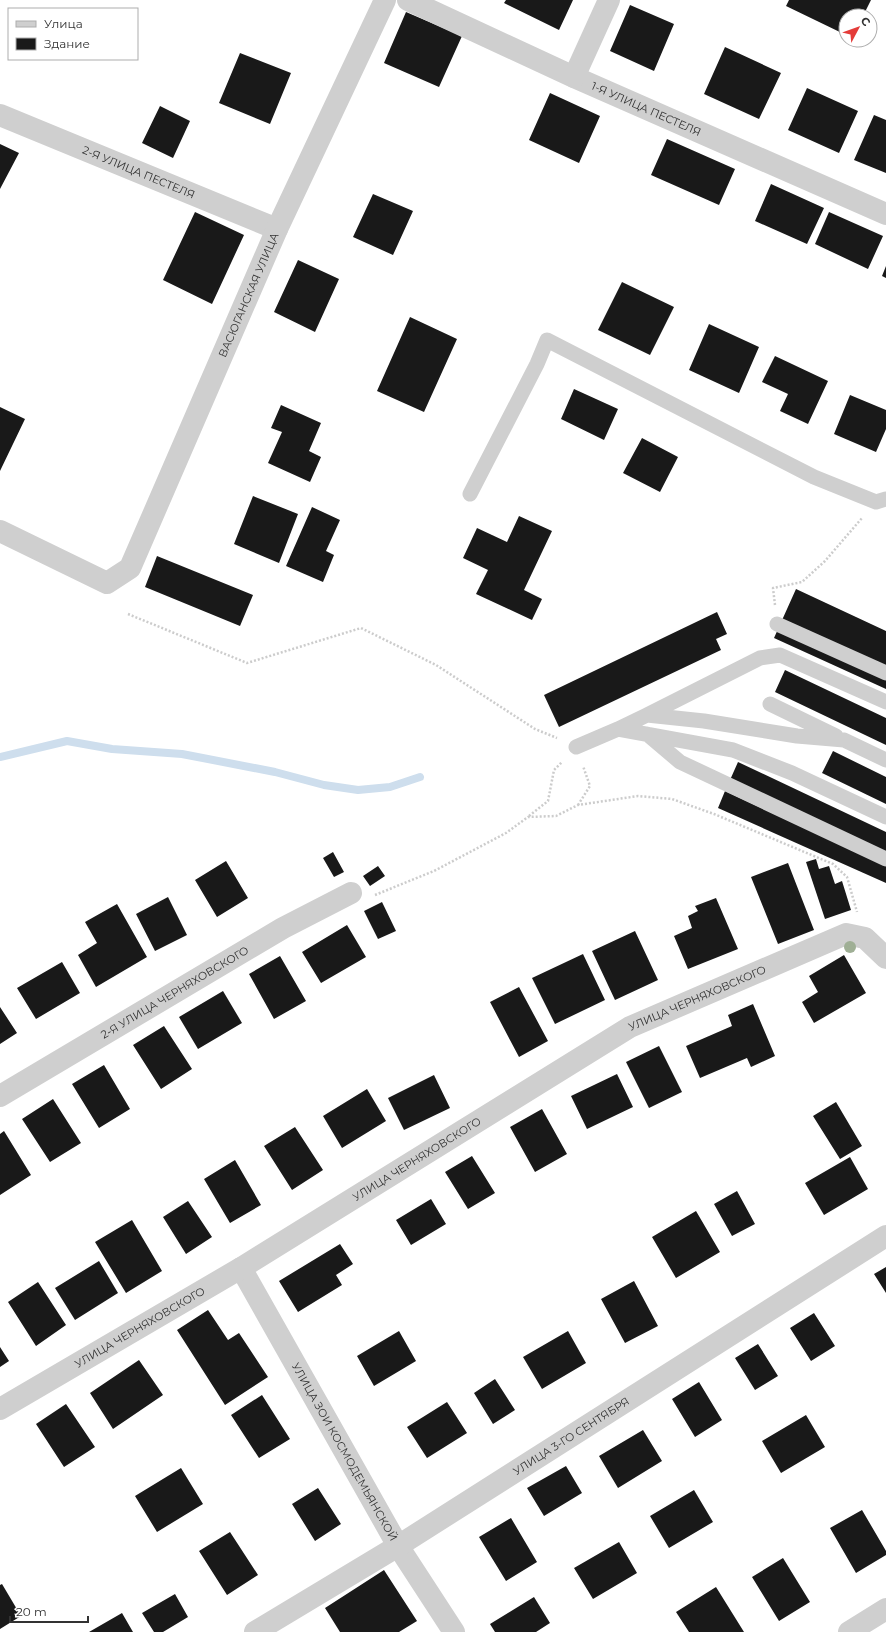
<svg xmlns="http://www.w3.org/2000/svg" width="886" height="1632" font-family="Montserrat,sans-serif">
<rect width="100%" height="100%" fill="#fff"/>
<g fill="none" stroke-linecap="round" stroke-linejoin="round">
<!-- stream -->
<path stroke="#cedeed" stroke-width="8" d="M0,757L67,741L112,749L182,754L275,772L324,785L358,790L390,787L420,777"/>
</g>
<!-- building -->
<path fill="#191919" d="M506,0H573L559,30L504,3Z
M789,0H871L863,16H846V35L786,6Z
M630,5L674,24L654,71L610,51Z
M406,12L462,36L439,87L384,63Z
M725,47L781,73L759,119L704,94Z
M240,53L291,73L270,124L219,103Z
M807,88L858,111L839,153L788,130Z
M550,93L600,116L579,163L529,140Z
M160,106L190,121L173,158L142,143Z
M874,115L886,120V173L854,160Z
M667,139L735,169L719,205L651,175Z
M0,144L19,153L0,189Z
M771,184L824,208L807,244L755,221Z
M373,194L413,211L393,255L353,237Z
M195,212L244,235L212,304L163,280Z
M829,212L883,236L868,269L815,244Z
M298,260L339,279L315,332L274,312Z
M886,266V278L882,276Z
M622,282L674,307L650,355L598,330Z
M410,317L457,339L424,412L377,391Z
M709,324L759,347L739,393L689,370Z
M775,356L828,381L808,424L780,411L788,394L762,382Z
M574,389L618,409L604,440L561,419Z
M850,395L886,410V429L876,452L834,434Z
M281,405L321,423L309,451L321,457L310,482L268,463L282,432L271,428Z
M0,407L25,419L0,471Z
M642,438L678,457L660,492L623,473Z
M253,496L298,514L279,563L234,544Z
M312,507L340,520L326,551L334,555L323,582L286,566Z
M519,516L552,531L524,590L542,599L532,620L476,594L488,570L463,558L477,528L507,542Z
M157,556L253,595L240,626L145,587Z
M796,589L886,631V689L774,638Z
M717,612L727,634L716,639L721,650L559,727L544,695Z
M785,670L886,718V745L775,692Z
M833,751L886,777V804L822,773Z
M738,762L886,832V852L730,780Z
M725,791L886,866V883L718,808Z
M333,852L344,872L334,877L323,858Z
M816,859L819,869L829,866L835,884L842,881L851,910L825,919L806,862Z
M226,861L248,898L217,917L195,880Z
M788,863L814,930L778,944L751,877Z
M378,866L385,876L370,886L363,876Z
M168,897L187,935L155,951L136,914Z
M716,898L738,949L688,969L674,936L692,928L688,916L698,911L695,906Z
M382,902L396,931L378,939L364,911Z
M117,904L147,957L96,987L78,955L97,943L85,922Z
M347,925L366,957L321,983L302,952Z
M635,931L658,980L615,1000L592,951Z
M583,954L605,1000L555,1024L532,978Z
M844,955L866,993L814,1023L802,1002L818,992L809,976Z
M280,956L306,1001L274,1019L249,974Z
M62,962L80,993L36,1019L17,988Z
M519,987L548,1041L519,1057L490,1002Z
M223,991L242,1023L198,1049L179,1017Z
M753,1004L775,1056L751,1067L747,1058L700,1078L686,1046L732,1026L728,1015Z
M0,1007L17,1033L0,1044Z
M164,1026L192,1069L161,1089L133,1045Z
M659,1046L682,1092L649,1108L626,1062Z
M104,1065L130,1109L99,1128L72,1084Z
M617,1074L633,1107L587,1129L571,1096Z
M434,1075L450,1108L404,1130L388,1098Z
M367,1089L386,1121L342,1148L323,1116Z
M53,1099L81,1143L50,1162L22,1119Z
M836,1102L862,1146L840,1159L813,1116Z
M542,1109L567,1154L535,1172L510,1127Z
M295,1127L323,1170L292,1190L264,1146Z
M4,1131L31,1175L0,1195V1134Z
M472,1156L495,1193L468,1209L445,1172Z
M850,1157L868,1189L824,1215L805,1183Z
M235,1160L261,1205L230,1223L204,1179Z
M737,1191L755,1224L732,1236L714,1204Z
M431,1199L446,1224L411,1245L396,1220Z
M188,1201L212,1237L186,1254L163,1217Z
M696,1211L720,1252L676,1278L652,1237Z
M132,1220L162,1271L126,1293L95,1242Z
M340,1244L353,1264L336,1275L342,1285L298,1312L279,1281Z
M99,1261L118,1293L75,1320L55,1288Z
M886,1267V1293L874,1274Z
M634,1281L658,1326L625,1343L601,1299Z
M38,1282L66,1325L36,1346L8,1302Z
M208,1310L228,1340L239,1333L268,1377L225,1405L177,1330Z
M814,1313L835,1346L811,1361L790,1328Z
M399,1331L416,1361L374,1386L357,1356Z
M568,1331L586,1363L542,1389L523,1357Z
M758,1344L778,1376L755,1390L735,1358Z
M0,1347L9,1361L0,1367Z
M139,1360L163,1395L113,1429L90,1393Z
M495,1379L515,1410L493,1424L474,1393Z
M699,1382L722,1420L695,1437L672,1399Z
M262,1395L290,1439L259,1458L231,1415Z
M447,1402L467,1433L427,1458L407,1427Z
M66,1404L95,1447L64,1467L36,1424Z
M806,1415L825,1447L781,1473L762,1441Z
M643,1430L662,1461L618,1488L599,1456Z
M566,1466L582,1493L544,1516L527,1488Z
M181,1468L203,1504L157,1532L135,1496Z
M318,1488L341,1524L315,1541L292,1504Z
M694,1490L713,1522L669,1548L650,1516Z
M862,1510L886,1551V1555L856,1573L830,1528Z
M511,1518L537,1562L506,1581L479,1537Z
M230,1532L258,1575L227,1595L199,1551Z
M619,1542L637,1573L593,1599L574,1568Z
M783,1558L810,1602L779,1621L752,1577Z
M384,1570L417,1621L399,1632H340L325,1608Z
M2,1584L21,1616L0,1629V1585Z
M716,1587L744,1632H689L676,1612Z
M175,1594L188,1617L163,1632H154L142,1613Z
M534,1597L550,1623L536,1632H495L490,1624Z
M122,1613L133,1632H89Z"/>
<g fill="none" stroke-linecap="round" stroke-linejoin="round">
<!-- path -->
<path stroke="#ccc" stroke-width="2.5" stroke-dasharray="2 2" stroke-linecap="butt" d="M775,605L773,588L802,582L825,561L862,518
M128,614L247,663L361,628L436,665L535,729L557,738
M578,805L590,786L583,766
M529,816L548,801L554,770L562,762
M375,895L434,871L506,833L528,817L556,816L578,805L638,796L672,799L714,814L833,864L847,877L857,912"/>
<!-- service -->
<path stroke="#cfcfcf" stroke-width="15" d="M470,494L537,364L547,340L814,477L876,502L886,499
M777,624L886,673
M770,704L836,736
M647,715L760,658L780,655L886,702
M618,729L647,715L704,721L797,736L844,740L886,760
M647,734L680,762L886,859
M576,747L618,729L733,750L792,773L886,817"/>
<!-- minor -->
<g stroke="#cfcfcf" stroke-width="22">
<path id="s1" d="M408,0L574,77L886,214"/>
<path d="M574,77L609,0"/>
<path id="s2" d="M0,115L277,229"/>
<path id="s3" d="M0,531L107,583L130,568L277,229L385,0"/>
<path id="s4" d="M0,1096L283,928L351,893"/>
<path id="s5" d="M241,1268L398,1546L454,1632"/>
<path id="s6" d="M0,1409L241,1268L630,1027L846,934L865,938L886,958"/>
<path id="s7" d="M255,1632L398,1546L886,1236"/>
<path d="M849,1632L886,1609"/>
</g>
</g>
<!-- trees -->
<circle fill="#9faf95" cx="850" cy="947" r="6"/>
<g text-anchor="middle" stroke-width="4" stroke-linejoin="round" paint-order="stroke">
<!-- street labels -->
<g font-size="11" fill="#323232" stroke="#fff">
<text dy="4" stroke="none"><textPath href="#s1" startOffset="262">1-Я УЛИЦА ПЕСТЕЛЯ</textPath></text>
<text dy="4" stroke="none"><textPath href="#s2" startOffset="150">2-Я УЛИЦА ПЕСТЕЛЯ</textPath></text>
<text dy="4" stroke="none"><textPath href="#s3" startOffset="444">ВАСЮГАНСКАЯ УЛИЦА</textPath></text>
<text dy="4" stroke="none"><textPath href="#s4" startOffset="203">2-Я УЛИЦА ЧЕРНЯХОВСКОГО</textPath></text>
<text dy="4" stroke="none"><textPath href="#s6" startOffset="810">УЛИЦА ЧЕРНЯХОВСКОГО</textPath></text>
<text dy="4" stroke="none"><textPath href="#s6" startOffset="486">УЛИЦА ЧЕРНЯХОВСКОГО</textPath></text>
<text dy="4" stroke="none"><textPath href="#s6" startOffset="162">УЛИЦА ЧЕРНЯХОВСКОГО</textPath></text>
<text dy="4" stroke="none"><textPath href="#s7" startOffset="372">УЛИЦА 3-ГО СЕНТЯБРЯ</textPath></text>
<text dy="4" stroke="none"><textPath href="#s5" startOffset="211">УЛИЦА ЗОИ КОСМОДЕМЬЯНСКОЙ</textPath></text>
</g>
</g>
<!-- legend -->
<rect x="8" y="8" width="130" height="52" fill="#ffffff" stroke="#adadad"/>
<rect x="16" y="21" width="20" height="6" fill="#cfcfcf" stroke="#adadad"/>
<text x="44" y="28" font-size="12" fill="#323232">Улица</text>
<rect x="16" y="38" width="20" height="12" fill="#191919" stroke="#adadad"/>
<text x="44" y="48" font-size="12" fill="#323232">Здание</text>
<!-- north arrow -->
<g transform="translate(858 28) rotate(49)"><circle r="19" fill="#ffffff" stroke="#adadad"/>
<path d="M0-3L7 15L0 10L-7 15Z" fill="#e43c39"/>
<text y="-6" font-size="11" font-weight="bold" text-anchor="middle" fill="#323232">С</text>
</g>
<!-- scale -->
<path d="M10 1616v6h78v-6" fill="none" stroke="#323232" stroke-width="2"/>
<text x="16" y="1616" font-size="12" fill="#323232" stroke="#ffffff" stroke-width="3" paint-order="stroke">20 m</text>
</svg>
